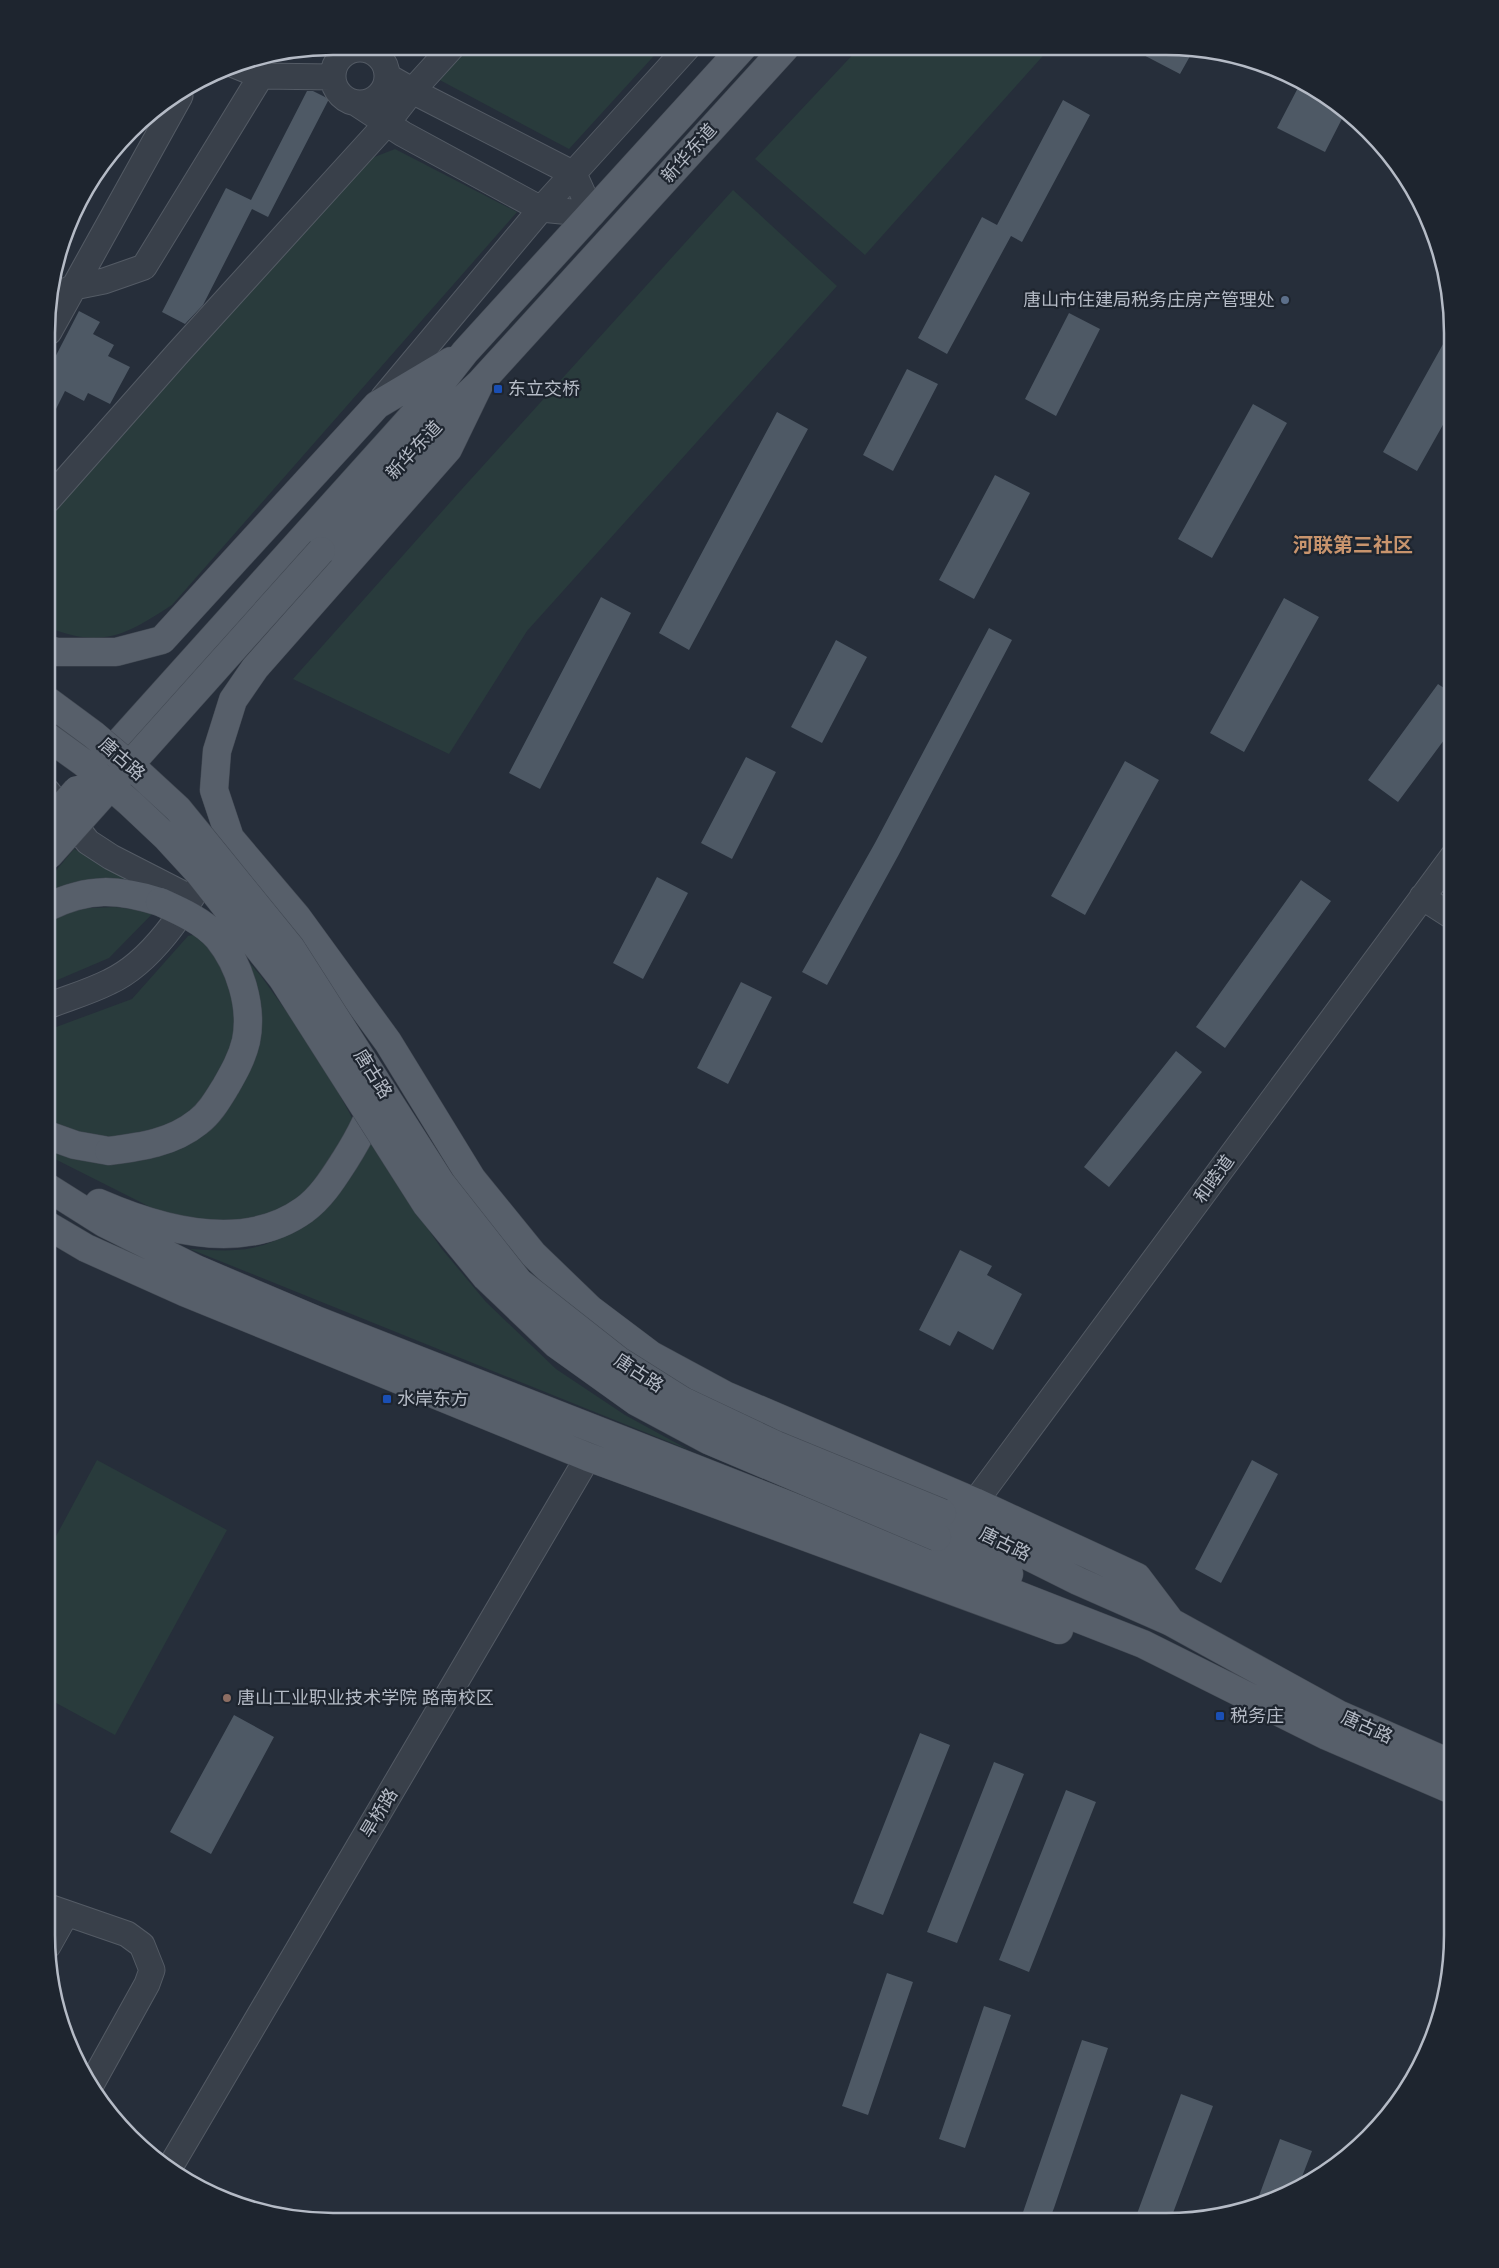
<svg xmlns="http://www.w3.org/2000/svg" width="1499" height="2268" font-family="'Noto Sans','Noto Sans SC',sans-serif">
<rect width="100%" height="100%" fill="#262e3a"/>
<!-- green -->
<path fill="#293b3c" d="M464,47H662L569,149L436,78Z
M859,48H1050L865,255L755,159Z
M395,149L517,212L172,605C127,634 102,650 48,627V514L359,163Z
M733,190L837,286L527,631L449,754L293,679L462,489Z
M74,849L134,880C100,879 79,878 48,894V880Z
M115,907L154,912L109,958L48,984V919L65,909Z
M220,929L261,976L317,1054L355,1123L320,1179L281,1214L218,1226L158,1211L47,1155L48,1030L132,999L188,936Z
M370,1143L441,1248L486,1302L556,1369L625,1415L689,1450L190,1249C210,1250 232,1252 252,1248C311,1235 337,1189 370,1143Z
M97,1460L227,1530L115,1735L47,1698V1553Z"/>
<!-- building -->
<path fill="#4e5965" d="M1132,49H1194L1180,74Z
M1301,82L1340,105L1346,111L1325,152L1277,128Z
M307,91H313L329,99L268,217L252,209L203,305L185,324L162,312L226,188L251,200Z
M1063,100L1090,115L1022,242L1011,236L947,354L918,338L982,217L997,225Z
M79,311L100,322L93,334L114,345L108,356L130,367L110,404L88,393L84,401L65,391L49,423V369Z
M1069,313L1100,329L1056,416L1025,399Z
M1452,328L1453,407L1417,471L1383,452Z
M907,369L938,384L893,471L863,455Z
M1253,404L1287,423L1212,558L1178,539Z
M777,412L808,429L689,650L659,633Z
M995,475L1030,493L974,599L939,580Z
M601,597L631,613L540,789L509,773Z
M1284,598L1319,617L1244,752L1210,733Z
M989,628L1012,640L898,856L827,985L802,972L875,843Z
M836,640L867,657L822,743L791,727Z
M1438,684L1453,694V728L1398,802L1368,780Z
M746,757L776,772L732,859L701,843Z
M1125,761L1159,780L1085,915L1051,896Z
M657,877L688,893L643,979L613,963Z
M1301,880L1331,901L1225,1048L1196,1027Z
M741,982L772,997L728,1084L697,1068Z
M1176,1051L1202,1072L1109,1187L1084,1167Z
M960,1250L992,1266L987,1275L1022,1294L993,1350L958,1331L950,1346L919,1330Z
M1252,1460L1278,1474L1221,1583L1195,1569Z
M234,1715L274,1737L211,1854L170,1832Z
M920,1733L950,1745L883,1915L853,1903Z
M994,1762L1024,1774L957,1943L927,1932Z
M1066,1790L1096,1802L1029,1972L999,1960Z
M887,1973L913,1982L868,2115L842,2106Z
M984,2006L1011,2015L965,2148L939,2139Z
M1082,2040L1108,2048L1054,2208L1049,2221H1020Z
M1181,2094L1213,2106L1170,2221L1134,2222Z
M1280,2139L1312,2151L1298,2187L1276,2200L1256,2204Z"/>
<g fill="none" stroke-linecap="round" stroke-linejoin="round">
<defs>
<path id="minor" d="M333 76a27 27 0 1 1 54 0a27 27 0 1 1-54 0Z
M234,65L261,76L333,77
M356,103L403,134L541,209L592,214L574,174L422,96L387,76
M65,291L74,287L180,96
M49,332L74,287L104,281L144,267L261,76
M383,398L541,209L688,47
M48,500L178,353L387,123L412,91L452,47
M48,792L88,842L111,857L191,898
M1422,897L1453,917
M48,1006C68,998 89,992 109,982C155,961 188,904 214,862
M975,1502L1453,856
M46,1906L127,1934L142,1945L152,1970L147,1984L91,2085
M48,1946L66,1914
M169,2169L588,1457"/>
<path id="major" d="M480,383L448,449L255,668L233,700L217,751L214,790L230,838L297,917L388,1042L472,1179L533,1254L590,1309L651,1355L725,1395L975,1502L1137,1577L1171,1622
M321,551L441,420L480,383L785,48
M48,650L57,652H116L162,640L377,405L451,361
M96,768L428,399L465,352L743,47
M48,907C89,887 118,889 160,902
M47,1135L75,1145L109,1151
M47,1187L104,1223L196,1269L316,1320L1143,1644L1327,1736L1452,1790
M99,1203C161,1230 244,1253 304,1210C322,1197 334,1177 345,1160C357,1141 371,1116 376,1094
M47,1225L86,1248L184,1292L588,1457L1059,1630
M942,1513L1078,1581L1171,1622L1338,1714L1452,1764
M937,1537L1009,1574"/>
</defs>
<!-- minor casing -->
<use href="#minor" stroke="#545b65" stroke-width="27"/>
<!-- major casing -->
<use href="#major" stroke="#424953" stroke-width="29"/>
<!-- minor -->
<use href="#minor" stroke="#39404a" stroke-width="25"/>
<!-- major -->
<use href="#major" stroke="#575f6a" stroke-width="28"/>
<defs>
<path id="major-bridge" d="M48,701L94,735L140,774L178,809L209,847L291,948L441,1183L519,1282L618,1360L683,1401L776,1445L942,1513
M48,737L84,763L130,803L166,837L200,874L282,978L426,1204L486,1277L556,1344L637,1402L708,1440L937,1537
M48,823L77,790
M48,856L321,551
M109,1151C140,1147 172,1143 198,1122C210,1113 218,1099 226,1086C234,1072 242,1058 246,1041C253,1007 240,965 218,938C203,921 180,911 160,902"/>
</defs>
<!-- major-bridge casing -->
<use href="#major-bridge" stroke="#424953" stroke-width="29" stroke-linecap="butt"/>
<!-- major-bridge -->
<use href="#major-bridge" stroke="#575f6a" stroke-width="28"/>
</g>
<!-- markers -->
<circle fill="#5c6f8a" stroke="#1e252f" stroke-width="2" cx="1285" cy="300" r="5"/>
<g fill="#1a4fb4" stroke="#1e252f" stroke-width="2">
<rect x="493" y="384" width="10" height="10" rx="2.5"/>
<rect x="382" y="1394" width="10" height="10" rx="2.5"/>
<rect x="1215" y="1711" width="10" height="10" rx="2.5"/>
</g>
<circle fill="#8d6e63" stroke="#1e252f" stroke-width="2" cx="227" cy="1698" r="5"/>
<g text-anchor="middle" stroke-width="4.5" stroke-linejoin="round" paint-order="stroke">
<!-- street labels -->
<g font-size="18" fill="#b5bbc6" stroke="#1e252f">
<text transform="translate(689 153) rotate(-48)" y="6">新华东道</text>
<text transform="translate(414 450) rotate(-47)" y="6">新华东道</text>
<text transform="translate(122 759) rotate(41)" y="6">唐古路</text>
<text transform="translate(373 1074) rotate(58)" y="6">唐古路</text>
<text transform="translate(1214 1179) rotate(-54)" y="6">和睦道</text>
<text transform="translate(639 1373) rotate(33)" y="6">唐古路</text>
<text transform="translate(1005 1544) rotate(26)" y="6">唐古路</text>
<text transform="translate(1367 1727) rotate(24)" y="6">唐古路</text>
<text transform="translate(379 1813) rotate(-59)" y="6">旱桥路</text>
</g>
<!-- poi labels -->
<g font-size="18" fill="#b5bbc6" stroke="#1e252f" text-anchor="start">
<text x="1275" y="306" text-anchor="end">唐山市住建局税务庄房产管理处</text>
<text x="508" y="395">东立交桥</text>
<text x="397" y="1405">水岸东方</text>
<text x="237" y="1704">唐山工业职业技术学院 路南校区</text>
<text x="1230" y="1722">税务庄</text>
</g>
<!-- quarter labels -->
<g font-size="20" font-weight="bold" fill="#c8946d" stroke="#1e252f">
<text x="1353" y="552">河联第三社区</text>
</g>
</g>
<!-- crop -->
<path d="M0 0H1499V2268H0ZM333 55H1166A278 278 0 0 1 1444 333V1935A278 278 0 0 1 1166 2213H333A278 278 0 0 1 55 1935V333A278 278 0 0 1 333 55Z" fill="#1e252f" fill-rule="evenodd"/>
<path fill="none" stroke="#b5bbc6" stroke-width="2.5" d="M333 55H1166A278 278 0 0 1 1444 333V1935A278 278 0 0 1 1166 2213H333A278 278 0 0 1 55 1935V333A278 278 0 0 1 333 55Z"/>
</svg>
